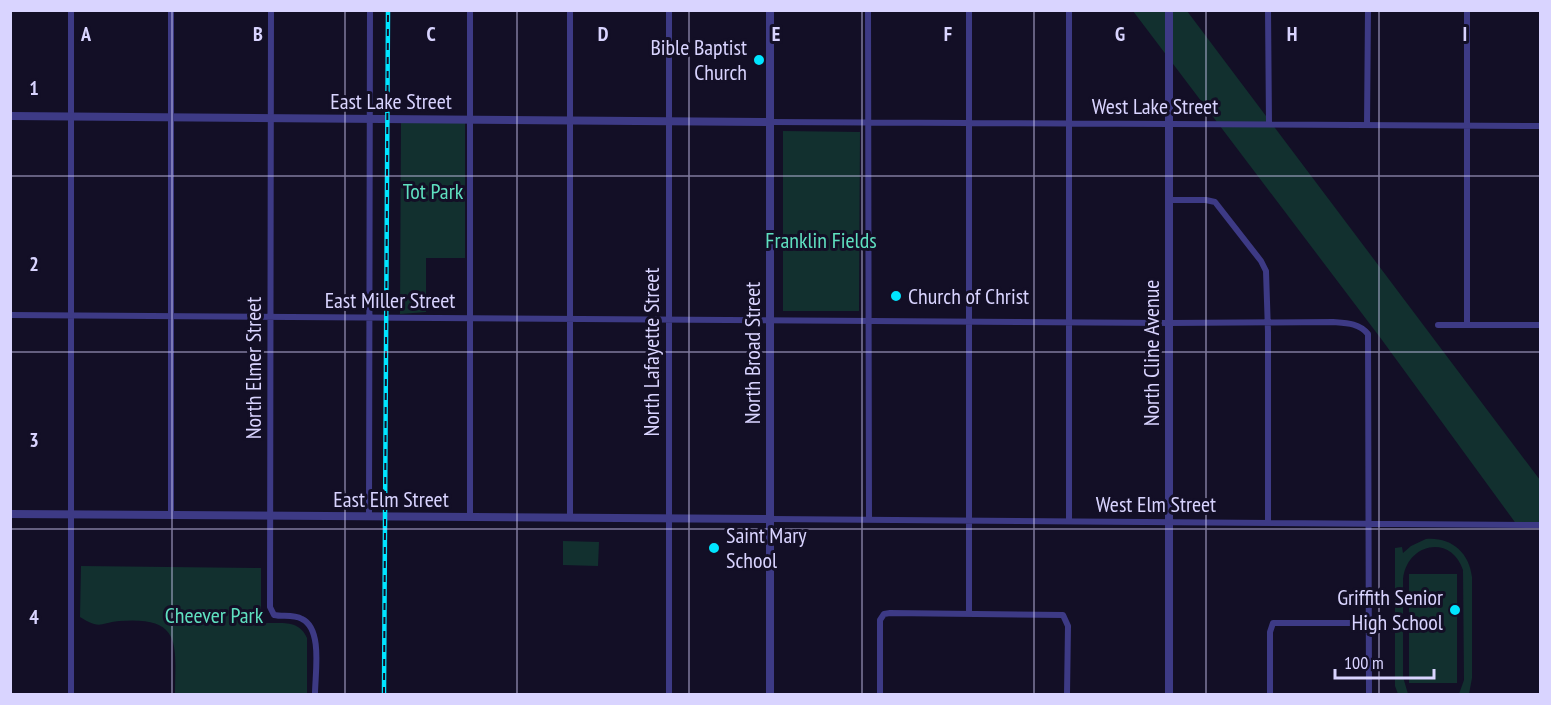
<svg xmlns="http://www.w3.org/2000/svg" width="1551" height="705" font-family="'PT Sans Narrow',sans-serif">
<rect width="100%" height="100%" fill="#130f26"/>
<!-- green -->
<path fill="#12302f" d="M1133,11H1187L1540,480V522L1517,525L1382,340Z
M401,123H465V258H426V312L400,314Z
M783,131L860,132L859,311H783Z
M1426,539C1451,537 1469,552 1472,577V678L1469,694H1459L1464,680L1463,570C1451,534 1407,543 1403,579V677L1408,694H1398L1395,686V548L1402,547L1403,553L1411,546Z
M563,541L599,542L598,566L563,565Z
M81,566L261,568V623C278,624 299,618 307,638V694H175C175,646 184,616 119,621C99,623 101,630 80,617Z
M1409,574H1457V683H1409Z"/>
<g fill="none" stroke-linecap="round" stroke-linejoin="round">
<!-- minor -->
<path stroke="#3d3a85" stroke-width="6" d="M271,10L270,607L274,615C283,617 293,614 302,619C323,629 315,674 315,694
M570,10V518
M868,10L869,520
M969,10V614
M1268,10L1269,124
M770,122L1540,126
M1367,125L1368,10
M1169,200H1206L1215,202L1261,261L1266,271L1268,332V522
M10,315L1169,323L1333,322C1346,323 1359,323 1368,334L1369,694
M1438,325H1540
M1467,325V10
M171,516V10
M369,517L370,10
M470,517V10
M771,519L1540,525
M1069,521V10
M71,694V10
M669,694V10
M880,694V620L884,614L890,613L1063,615L1068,626L1067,694
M1270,694V632L1273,623H1369"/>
<!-- tertiary -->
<path stroke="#3d3a85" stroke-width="8" d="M770,10V694
M1169,10V694
M10,116L770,122
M10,514L771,519"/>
<defs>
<path id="rail" d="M384,694L388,10"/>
</defs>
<!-- rail casing -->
<use href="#rail" stroke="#00e5ff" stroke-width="4.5"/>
<!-- rail -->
<use href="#rail" stroke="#130f26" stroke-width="2" stroke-dasharray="7" stroke-linecap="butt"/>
</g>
<!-- grid -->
<path fill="none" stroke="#d9d4ff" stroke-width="1.5" stroke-opacity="0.55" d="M172,10V694M345,10V694M517,10V694M689,10V694M862,10V694M1034,10V694M1206,10V694M1379,10V694M10,176H1540M10,352H1540M10,529H1540"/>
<!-- markers -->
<g fill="#00e5ff" stroke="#130f26" stroke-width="2">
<circle cx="759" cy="60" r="6"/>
<circle cx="896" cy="296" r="6"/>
<circle cx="714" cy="548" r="6"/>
<circle cx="1455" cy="610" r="6"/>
</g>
<g text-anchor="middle" stroke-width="6" stroke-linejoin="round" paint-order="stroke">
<!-- poi labels -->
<g font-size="22" fill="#d9d4ff" stroke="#130f26" text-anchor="end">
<text x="747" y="55">Bible Baptist<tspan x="747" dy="25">Church</tspan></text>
<text x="908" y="304" text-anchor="start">Church of Christ</text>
<text x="726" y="543" text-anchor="start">Saint Mary<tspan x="726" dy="25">School</tspan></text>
<text x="1443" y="605">Griffith Senior<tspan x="1443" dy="25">High School</tspan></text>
</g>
<!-- street labels -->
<g font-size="22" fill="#d9d4ff" stroke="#130f26">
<text x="391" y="109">East Lake Street</text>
<text x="1155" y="114">West Lake Street</text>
<text x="390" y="308">East Miller Street</text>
<text transform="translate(651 352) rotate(-90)" y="8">North Lafayette Street</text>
<text transform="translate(752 353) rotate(-90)" y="8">North Broad Street</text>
<text transform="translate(1151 353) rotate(-90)" y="8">North Cline Avenue</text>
<text transform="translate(253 368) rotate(-90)" y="8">North Elmer Street</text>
<text x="391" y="507">East Elm Street</text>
<text x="1156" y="512">West Elm Street</text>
</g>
<!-- park labels -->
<g font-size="22" fill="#5fe0c0" stroke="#130f26">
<text x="433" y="199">Tot Park</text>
<text x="821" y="248">Franklin Fields</text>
<text x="214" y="623">Cheever Park</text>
</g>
</g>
<g font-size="20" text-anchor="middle" font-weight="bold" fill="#d9d4ff" stroke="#130f26" stroke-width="6" stroke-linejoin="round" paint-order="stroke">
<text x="86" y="41">A</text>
<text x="258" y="41">B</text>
<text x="431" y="41">C</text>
<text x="603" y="41">D</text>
<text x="776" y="41">E</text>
<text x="948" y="41">F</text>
<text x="1120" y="41">G</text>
<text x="1292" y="41">H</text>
<text x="1465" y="41">I</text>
<text x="34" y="95">1</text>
<text x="34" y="271">2</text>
<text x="34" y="447">3</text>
<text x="34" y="624">4</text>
</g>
<!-- border -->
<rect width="1551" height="705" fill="none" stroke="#d9d4ff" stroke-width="24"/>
<!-- scale -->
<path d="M1335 669v9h99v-9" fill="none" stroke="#d9d4ff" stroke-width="3"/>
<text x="1344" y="669" font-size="18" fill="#d9d4ff" stroke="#130f26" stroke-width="4.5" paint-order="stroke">100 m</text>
</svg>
